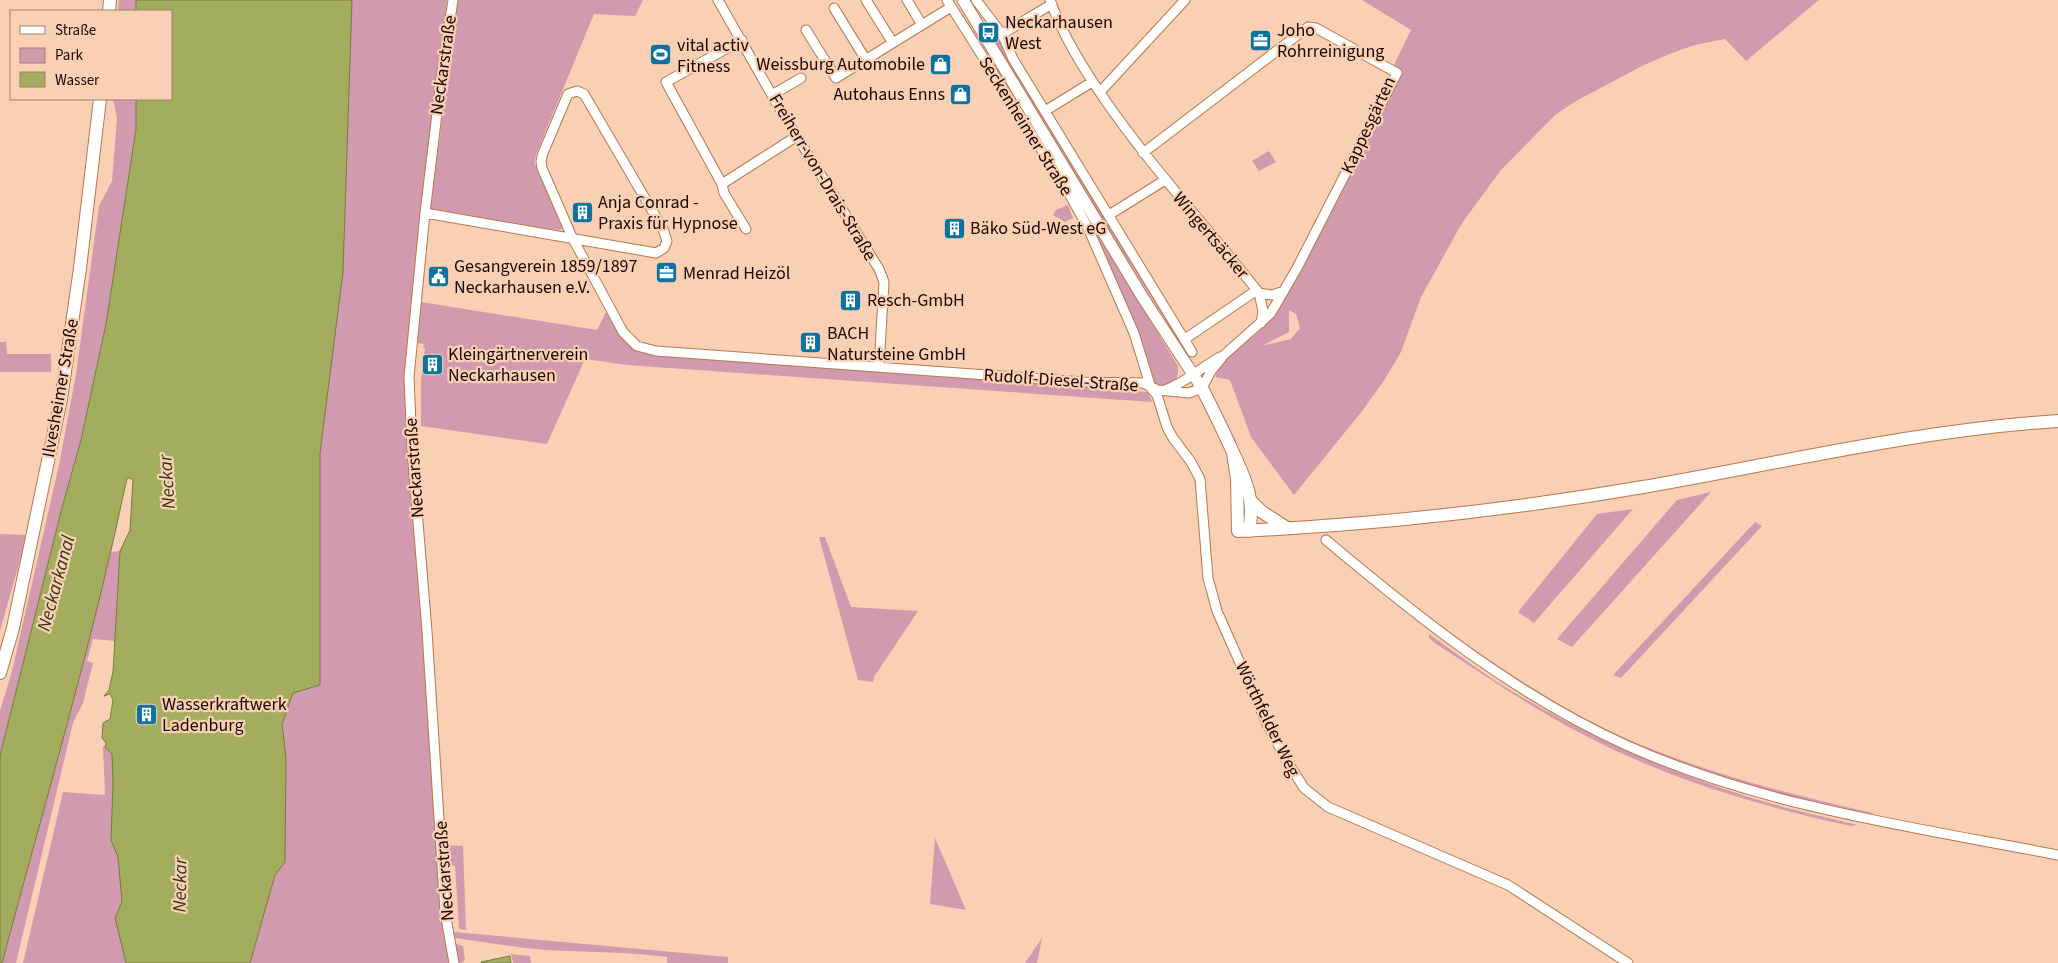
<svg xmlns="http://www.w3.org/2000/svg" width="2058" height="963" font-family="'Source Sans 3',sans-serif">
<rect width="100%" height="100%" fill="#f9d0b4"/>
<!-- green -->
<path fill="#d29aaf" fill-rule="evenodd" d="M119,0H136V11H118Z
M212,0H447L420,228L405,377L406,429L450,963H23L63,792L105,795L103,746L210,745Z
M455,0H643L635,16L594,14L537,152L534,162L564,222L563,228L559,230L429,214L440,137Z
M1362,0H1819L1746,61L1725,39L1695,45L1672,53L1644,65L1576,101L1555,115L1501,170L1462,223L1421,297L1401,352L1385,379L1363,410L1294,495L1251,437L1230,380L1215,377L1223,360L1255,335L1273,317L1298,273L1401,72L1393,67L1411,30ZM1289,310L1296,314L1300,328L1291,339L1262,346L1289,332Z
M997,38L1182,340L1179,342L1056,146L996,44Z
M990,66L999,71L1023,110L1178,366C1179,384 1172,384 1156,387L1138,331L1110,272Z
M113,99H136V129L106,324L81,440L63,504L0,755V711L12,671L59,465L76,374L99,206L112,181L117,118Z
M1269,151L1276,162L1259,171L1252,161Z
M1068,205L1073,218L1065,222L1053,215L1056,210Z
M421,302L597,330L607,310L623,338L665,356L1148,392L1152,402L627,365L585,359L547,444L421,426V381L425,348H423L424,344L417,343Z
M0,342H6L7,354H51V372H0Z
M1711,492L1572,647L1557,639L1677,500Z
M1633,509L1534,623L1518,612L1597,514Z
M1755,522L1762,526L1621,678L1613,675Z
M0,534L27,535L0,631Z
M819,537H825L851,607L918,611L874,677L873,682L858,680Z
M120,551L116,641L93,639L87,661L93,663L83,703L73,723L16,963H2L111,552Z
M1440,625C1503,671 1569,715 1641,745C1718,776 1792,795 1873,813L1870,815C1845,810 1820,806 1796,800C1707,778 1620,743 1540,697C1505,676 1471,651 1438,626Z
M1429,634C1456,653 1482,673 1510,690C1575,729 1644,761 1716,786C1762,803 1810,814 1858,825L1851,826C1759,806 1668,779 1584,735C1532,708 1484,675 1435,643L1429,638Z
M935,838L966,910L930,904Z
M445,845L463,846L466,930L459,929L455,866L445,864Z
M454,932L728,957V963H667V957C627,952 587,952 547,950C516,948 485,942 455,938Z
M1042,938L1037,963H1025Z
M454,943L463,946L465,959L462,963H458Z
M511,954L530,956L531,963H513Z"/>
<!-- water -->
<path fill="#a2ad5e" stroke="#7a7b42" d="M136,0H352L343,272L320,453V685L293,693L282,724L286,758L285,862L275,875L250,963H126L115,918L122,902L118,857L111,840L113,783L112,754L105,747L106,743L102,738L103,723L110,719L113,700L110,694L104,696L109,690L113,672L120,551L130,530L133,480L130,478H127C93,641 45,802 2,963H0V755L63,504L81,440L106,324L136,129V99H171V11H136Z
M510,956L511,963H482L481,962Z"/>
<g fill="none" stroke-linecap="round" stroke-linejoin="round">
<defs>
<path id="minor" d="M453,0L442,72L425,213L409,377L412,449L427,631L445,912L454,963
M718,0L777,104L879,269L884,282L879,366
M866,0L893,43
M907,0L922,25
M947,0L1070,195L1088,228L1134,333L1151,388L1157,395L1167,427L1173,438L1191,462L1200,479L1208,578L1217,611L1267,724L1287,761L1304,788L1328,807L1508,885L1628,963
M976,0L1002,34L1013,59L1192,352
M1050,0C1063,36 1083,68 1105,100C1152,168 1208,228 1259,293L1263,311L1261,323
M834,8L866,60
M806,30L836,78L951,7
M1002,34L1052,4
M742,40L666,82L722,184L797,136
M1100,92L1185,0
M772,95L801,78
M1045,111L1092,82
M722,184L724,193L746,229
M425,213L656,253L664,248L667,241L663,229L584,94L577,91L568,94L543,153L541,161L542,168L572,237L623,332L637,346L656,351L1083,382L1143,383L1158,390L1189,393L1202,388L1211,371L1224,355L1270,314L1275,306L1297,268L1397,73L1316,28L1308,27L1143,153
M1109,215L1165,180
M1259,293L1272,295L1284,291
M1185,339L1257,290
M1165,390C1187,382 1200,368 1220,357
M1326,540C1420,619 1515,695 1628,746C1765,807 1913,827 2058,855"/>
<path id="tertiary" d="M963,0L1143,298L1202,388"/>
<path id="secondary" d="M109,11L110,0
M1202,388C1212,408 1222,428 1231,448C1244,477 1256,498 1249,531
M1233,453L1237,479L1238,531C1374,525 1509,510 1643,487C1781,463 1918,430 2058,421
M1251,501L1262,512L1287,528
M0,673L13,628L61,399L80,268L100,99"/>
</defs>
<!-- minor casing -->
<use href="#minor" stroke="#b6784b" stroke-width="11"/>
<!-- tertiary casing -->
<use href="#tertiary" stroke="#b6784b" stroke-width="13"/>
<!-- secondary casing -->
<use href="#secondary" stroke="#b6784b" stroke-width="14"/>
<!-- minor -->
<use href="#minor" stroke="#fff" stroke-width="9"/>
<!-- tertiary -->
<use href="#tertiary" stroke="#fff" stroke-width="11"/>
<!-- secondary -->
<use href="#secondary" stroke="#fff" stroke-width="12"/>
</g>
<!-- icons -->
<defs>
<symbol id="bus-square" viewBox="-11 -11 22 22"><rect x="-9" y="-9" width="18" height="18" rx="4" fill="#0c729f" stroke="#f9d0b4"/><path d="M-5-6H5V4H4V6H2V4H-2V6H-4V4H-5ZM-3.5-4V0h7V-4ZM-3.5 1.2v1.5H-2V1.2ZM2 1.2v1.5H3.5V1.2Z" fill="#fff"/></symbol>
<symbol id="office-square" viewBox="-11 -11 22 22"><rect x="-9" y="-9" width="18" height="18" rx="4" fill="#0c729f" stroke="#f9d0b4"/><path d="M-6-3h4V-5.5h4V-3h4V5H-6ZM-1-4.5V-3h2v-1.5ZM-6 0V1H6V0Z" fill="#fff"/></symbol>
<symbol id="stadium-square" viewBox="-11 -11 22 22"><rect x="-9" y="-9" width="18" height="18" rx="4" fill="#0c729f" stroke="#f9d0b4"/><path d="M0-5a6.5 5 0 1 0 0 10a6.5 5 0 1 0 0-10ZM-3.5-1.8h7v3.6h-7Z" fill="#fff"/></symbol>
<symbol id="shop-square" viewBox="-11 -11 22 22"><rect x="-9" y="-9" width="18" height="18" rx="4" fill="#0c729f" stroke="#f9d0b4"/><path d="M-5-2.5h2.3a2.7 3.5 0 0 1 5.4 0H5L5.5 6h-11ZM-1.5-2.5h3a1.5 2.3 0 0 0-3 0Z" fill="#fff"/></symbol>
<symbol id="building-square" viewBox="-11 -11 22 22"><rect x="-9" y="-9" width="18" height="18" rx="4" fill="#0c729f" stroke="#f9d0b4"/><path d="M-4-6H4V6H1V3H-1V6H-4ZM-2.5-4.3h1.7v1.8h-1.7ZM.8-4.3h1.7v1.8H.8ZM-2.5-1h1.7V.8h-1.7ZM.8-1h1.7V.8H.8Z" fill="#fff"/></symbol>
<symbol id="civic-square" viewBox="-11 -11 22 22"><rect x="-9" y="-9" width="18" height="18" rx="4" fill="#0c729f" stroke="#f9d0b4"/><path d="M-.6-6.5H3V-4.5H.6V-3L4-1V1h2V6H-6V1h2V-1L-.6-3ZM-1.2 2.5V6h2.4V2.5Z" fill="#fff"/></symbol>
</defs>
<g fill-rule="evenodd">
<use href="#bus-square" x="976" y="20" width="25" height="25"/>
<use href="#office-square" x="1248" y="28" width="25" height="25"/>
<use href="#stadium-square" x="648" y="42" width="25" height="25"/>
<use href="#shop-square" x="928" y="52" width="25" height="25"/>
<use href="#shop-square" x="948" y="82" width="25" height="25"/>
<use href="#building-square" x="570" y="200" width="25" height="25"/>
<use href="#building-square" x="942" y="216" width="25" height="25"/>
<use href="#office-square" x="654" y="260" width="25" height="25"/>
<use href="#civic-square" x="426" y="264" width="25" height="25"/>
<use href="#building-square" x="838" y="288" width="25" height="25"/>
<use href="#building-square" x="798" y="330" width="25" height="25"/>
<use href="#building-square" x="420" y="352" width="25" height="25"/>
<use href="#building-square" x="134" y="702" width="25" height="25"/>
</g>
<g text-anchor="middle" stroke-width="4.5" stroke-linejoin="round" paint-order="stroke">
<!-- poi labels -->
<g font-size="18" fill="#1d0600" stroke="#f9d0b4" text-anchor="start">
<text x="1005" y="28">Neckarhausen<tspan x="1005" dy="21">West</tspan></text>
<text x="1277" y="36">Joho<tspan x="1277" dy="21">Rohrreinigung</tspan></text>
<text x="677" y="51">vital activ<tspan x="677" dy="21">Fitness</tspan></text>
<text x="925" y="70" text-anchor="end">Weissburg Automobile</text>
<text x="945" y="100" text-anchor="end">Autohaus Enns</text>
<text x="598" y="208">Anja Conrad -<tspan x="598" dy="21">Praxis für Hypnose</tspan></text>
<text x="970" y="234">Bäko Süd-West eG</text>
<text x="454" y="272">Gesangverein 1859/1897<tspan x="454" dy="21">Neckarhausen e.V.</tspan></text>
<text x="683" y="279">Menrad Heizöl</text>
<text x="867" y="306">Resch-GmbH</text>
<text x="827" y="339">BACH<tspan x="827" dy="21">Natursteine GmbH</tspan></text>
<text x="448" y="360">Kleingärtnerverein<tspan x="448" dy="21">Neckarhausen</tspan></text>
<text x="162" y="710">Wasserkraftwerk<tspan x="162" dy="21">Ladenburg</tspan></text>
</g>
<!-- street labels -->
<g font-size="18" fill="#1d0600" stroke="#f9d0b4">
<text transform="translate(443 65) rotate(-82)" y="6">Neckarstraße</text>
<text transform="translate(1368 125) rotate(-65)" y="6">Kappesgärten</text>
<text transform="translate(1026 126) rotate(58)" y="6">Seckenheimer Straße</text>
<text transform="translate(823 177) rotate(59)" y="6">Freiherr-von-Drais-Straße</text>
<text transform="translate(1211 235) rotate(50)" y="6">Wingertsäcker</text>
<text transform="translate(1061 380) rotate(4)" y="6">Rudolf-Diesel-Straße</text>
<text transform="translate(60 388) rotate(-80)" y="6">Ilvesheimer Straße</text>
<text transform="translate(414 468) rotate(-94)" y="6">Neckarstraße</text>
<text transform="translate(1268 719) rotate(64)" y="6">Wörthfelder Weg</text>
<text transform="translate(444 871) rotate(-94)" y="6">Neckarstraße</text>
</g>
<!-- water labels -->
<g font-size="19" font-style="italic" fill="#343816" stroke="#f9d0b4">
<text transform="translate(166 482) rotate(-94)" y="7">Neckar</text>
<text transform="translate(55 583) rotate(-75)" y="7">Neckarkanal</text>
<text transform="translate(179 885) rotate(-89)" y="7">Neckar</text>
</g>
</g>
<!-- legend -->
<rect x="10" y="10" width="162" height="90" fill="#f9d0b4" stroke="#a17f6c"/>
<rect x="20" y="26" width="25" height="8" fill="#ffffff" stroke="#a17f6c"/>
<text x="55" y="35" font-size="15" fill="#1d0600">Straße</text>
<rect x="20" y="48" width="25" height="15" fill="#d29aaf" stroke="#a17f6c"/>
<text x="55" y="60" font-size="15" fill="#1d0600">Park</text>
<rect x="20" y="72" width="25" height="15" fill="#a2ad5e" stroke="#a17f6c"/>
<text x="55" y="85" font-size="15" fill="#1d0600">Wasser</text>
</svg>
